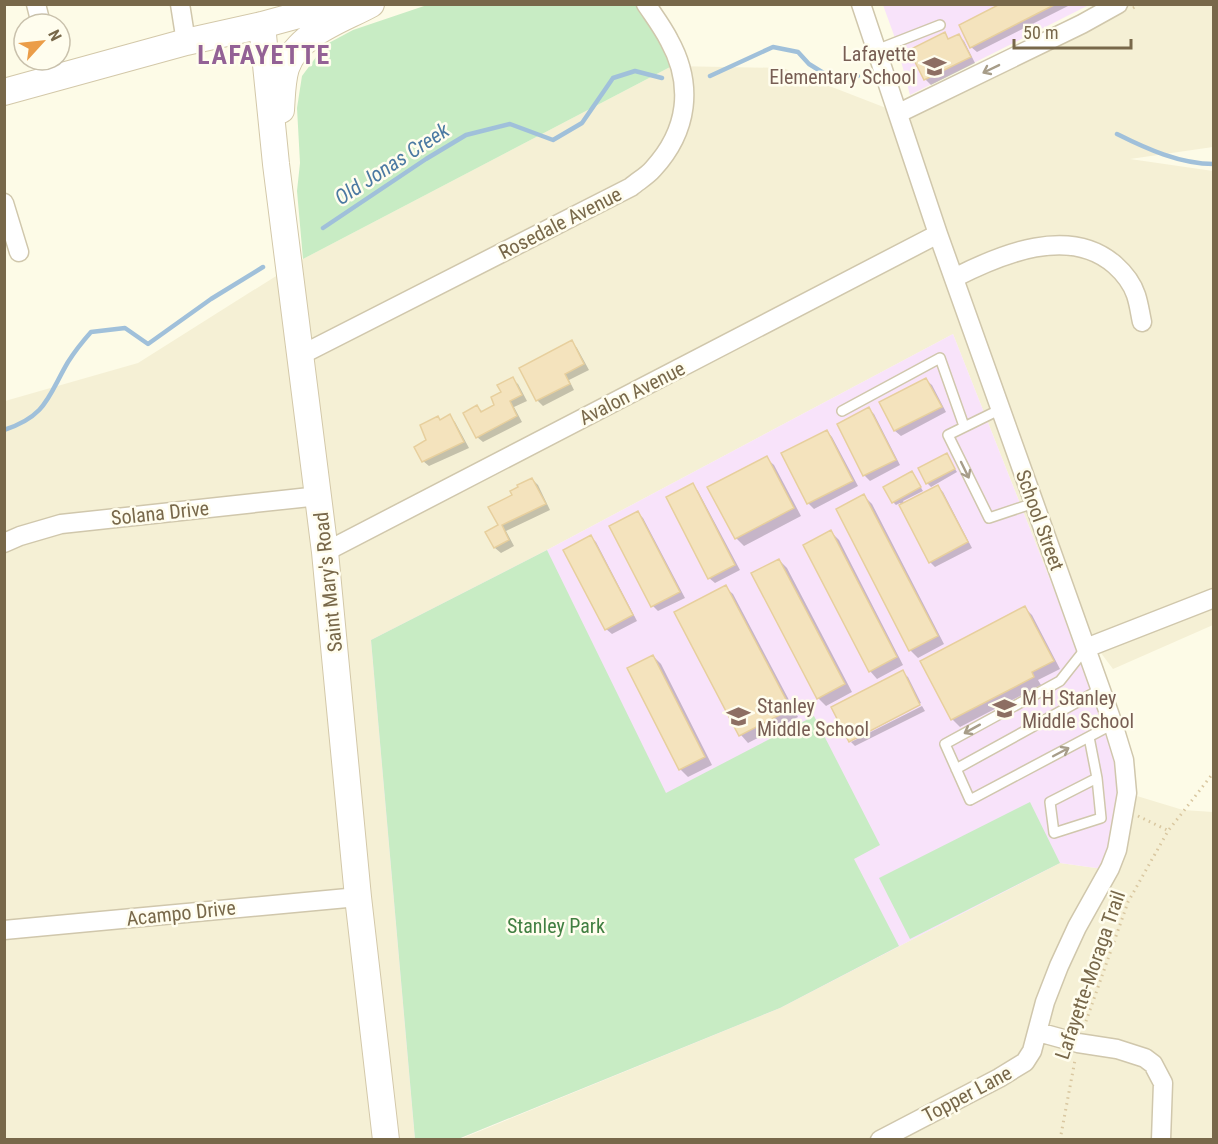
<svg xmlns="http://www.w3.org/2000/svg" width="1218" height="1144" font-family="'Roboto Condensed',sans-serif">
<rect width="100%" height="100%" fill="#fdfbe7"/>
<!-- residential -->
<path fill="#f5f0d5" d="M1100,5H1213V147L1130,159L1213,171V625L1113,669L1055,592L953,334L547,550L371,640L415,1139L5,1140V401L138,363L303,259L672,66L783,68L899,113Z
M1127,793L1183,810L1213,812V1139L458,1140L780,1008L1060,863L1103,869Z"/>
<!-- education -->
<path fill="#f8e3fa" d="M883,5H1089L910,95L895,38Z
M953,334L1055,592L1127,793L1103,869L1060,863L780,1008L458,1139H415L371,640L547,550Z"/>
<!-- green -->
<path fill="#c8ecc4" d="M430,4L636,5L658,38L672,66L303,259L297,191L300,163L297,108L302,76L325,45L353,30Z
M547,550L666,793L814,716L880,845L854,859L899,946L780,1008L458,1139H415L371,640Z
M1030,802L1060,863L910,939L879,878Z"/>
<!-- shadow -->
<path fill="#0003" d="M1003,4H1072L977,52L971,47Z
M945,34L950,40L959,36L964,41L975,63L931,85L925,79Z
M572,342L577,348L589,370L569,380L574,390L543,406L537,400Z
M512,379L518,384L527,401L514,407L522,422L483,442L477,437V407L483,412L496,405Z
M926,380L932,385L946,412L901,436L895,431L881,403Z
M869,409L874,414L900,465L870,481L865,476L839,425Z
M449,416L455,422L469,448L429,466L423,461L441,421Z
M827,431L832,437L858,486L814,509L808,503Z
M946,455L957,472L931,487L927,483Z
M766,458L774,465L801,516L744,546L736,538Z
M912,473L923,491L903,501L905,504L938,487L943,492L972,548L935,567L930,562L900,503L896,505L893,502Z
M532,479L538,485L550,510L506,531L514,546L501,553L495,548L487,532L500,526L514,496Z
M693,485L698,491L740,570L715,583L709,578Z
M864,496L872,504L944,644L918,658L910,650Z
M637,512L643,518L685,598L658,611L653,606Z
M831,532L839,540L903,665L877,679L870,671Z
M591,537L596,542L637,621L612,634L606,629Z
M779,560L787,568L852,692L826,706L818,698Z
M725,587L733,594L798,717L748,743L741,735L676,613Z
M1025,608L1032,615L1060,669L1038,680L1041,685L960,727L952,719Z
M653,656L661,664L712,765L688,777L680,769Z
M902,672L908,677L921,703L850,739Z
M922,706L925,711L855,746L851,742Z"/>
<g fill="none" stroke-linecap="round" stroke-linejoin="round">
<!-- stream -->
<path stroke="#a0c0da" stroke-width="4.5" d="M710,76L773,47L798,52L809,64L830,77L858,76
M1117,134C1147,149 1180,164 1214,164
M323,228L426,159L466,135L510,124L553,140L582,123L613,78L635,71L662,78
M4,430C47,416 48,396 68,362C75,351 83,341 91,332L125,328L148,344L211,299L263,267"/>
</g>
<!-- building -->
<path fill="#f4e3bd" stroke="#e7cf9d" stroke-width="1.5" d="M1000,4H1056L970,48L959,25Z
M945,32L948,39L959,34L971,57L924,80L909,50Z
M572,340L584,364L565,374L570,384L536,401L519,368Z
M513,377L522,395L510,401L517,416L476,438L463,413L477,405L481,412L494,405L491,397L501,392L497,385Z
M926,378L942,407L894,431L879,402Z
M869,407L896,460L863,476L837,424Z
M450,414L464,442L422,462L414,447L426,440L420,425L438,416L440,420Z
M827,430L853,481L807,504L781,453Z
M947,453L955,469L926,484L918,468Z
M767,456L794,508L735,539L707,487Z
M912,471L921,487L892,503L883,487Z
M532,478L546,504L502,525L509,540L494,548L485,532L498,525L488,507L512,495L510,491L518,487L517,485Z
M693,483L735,565L708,579L666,497Z
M938,485L968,542L929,563L899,505Z
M864,494L938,636L909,651L836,509Z
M638,511L680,592L651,607L609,526Z
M831,530L897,657L869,672L803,545Z
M591,535L633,615L605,630L563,550Z
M779,559L845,684L817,699L751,573Z
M726,585L791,709L739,736L674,612Z
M1025,606L1054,661L1032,672L1034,677L951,720L920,661Z
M653,655L705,757L679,770L627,668Z
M903,670L920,705L849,742L831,707Z"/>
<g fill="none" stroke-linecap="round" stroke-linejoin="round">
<defs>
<path id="lane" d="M876,50L940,25
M1001,409L948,435L989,518L1034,503
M842,411L940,358L964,426
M1086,648L1060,681L945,744L970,800L1113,724
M1089,737L1097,778L1101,818L1054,833L1050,802L1097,778
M956,769L1101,689"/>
<path id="street" d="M36,4L41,24
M180,4L186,42
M861,4L938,234L1113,724L1124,760L1127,793L1117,850L1110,868L1077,927L1059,966L1045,1002L1032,1051L1025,1062L999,1078L880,1140
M51,60L56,78
M899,113L1082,24L1118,4
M4,203L19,252
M954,278C1001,254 1070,225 1115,265C1124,273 1132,283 1136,295C1139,304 1140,313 1142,322
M301,355L631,187C638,181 647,176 653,169C688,131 694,85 669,40C663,28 654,16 646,4
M4,543L20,536L61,524L319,496
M325,552L938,234
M1086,648L1214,598
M4,930L358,897
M1038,1032L1078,1043L1117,1049L1145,1058L1153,1064L1163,1083L1161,1140"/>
<path id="secondary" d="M262,25L276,164L325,552L358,897L386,1140
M4,92L186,42L262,25L339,4
M281,110C282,96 282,81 286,68C298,33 342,20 371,4"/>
</defs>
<!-- lane casing -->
<use href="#lane" stroke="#d0c7ac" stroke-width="12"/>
<!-- street casing -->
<use href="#street" stroke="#d0c7ac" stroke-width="21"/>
<!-- secondary casing -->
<use href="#secondary" stroke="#d3c8a9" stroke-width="28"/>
<!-- path -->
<path stroke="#d9c7a0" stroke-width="3" stroke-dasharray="1.5 4.5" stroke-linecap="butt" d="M1133,8L1140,4
M1138,816L1167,830
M1084,1027L1128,902L1168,831L1214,772
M1060,1140L1075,1060"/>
<!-- lane -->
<use href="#lane" stroke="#fff" stroke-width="9"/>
<!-- street -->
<use href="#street" stroke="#fff" stroke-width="18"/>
<!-- secondary -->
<use href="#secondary" stroke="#fff" stroke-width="26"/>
</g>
<!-- one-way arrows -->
<defs><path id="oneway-shaft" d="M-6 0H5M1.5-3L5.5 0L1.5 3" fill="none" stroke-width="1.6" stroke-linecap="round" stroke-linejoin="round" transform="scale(1.5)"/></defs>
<g stroke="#a79d89">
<use href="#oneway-shaft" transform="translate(991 69) rotate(154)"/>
<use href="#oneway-shaft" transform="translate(965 470) rotate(64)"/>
<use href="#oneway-shaft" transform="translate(972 729) rotate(151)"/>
<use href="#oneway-shaft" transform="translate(1061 752) rotate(-28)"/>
</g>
<!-- icons -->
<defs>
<symbol id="school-bare" viewBox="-9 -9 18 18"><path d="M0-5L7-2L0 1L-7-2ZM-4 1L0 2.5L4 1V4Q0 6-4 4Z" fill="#8d6e63" stroke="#fffdee" stroke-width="2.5" paint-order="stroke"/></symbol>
</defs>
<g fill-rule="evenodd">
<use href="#school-bare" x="918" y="50" width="33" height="33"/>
<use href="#school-bare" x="988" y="692" width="33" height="33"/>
<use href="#school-bare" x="722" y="700" width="33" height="33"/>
</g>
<g text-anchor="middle" stroke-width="5" stroke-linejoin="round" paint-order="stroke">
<!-- education labels -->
<g font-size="20" fill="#785e54" stroke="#fffdee" text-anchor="start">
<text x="916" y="61" text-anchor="end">Lafayette<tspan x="916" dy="23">Elementary School</tspan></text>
<text x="1022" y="705">M H Stanley<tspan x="1022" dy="23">Middle School</tspan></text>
<text x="757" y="713">Stanley<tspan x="757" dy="23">Middle School</tspan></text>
</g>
<!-- street labels -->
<g font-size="20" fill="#78684a" stroke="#fffdee">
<text transform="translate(560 223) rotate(-27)" y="7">Rosedale Avenue</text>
<text transform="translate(632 393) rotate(-27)" y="7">Avalon Avenue</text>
<text transform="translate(160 513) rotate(-6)" y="7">Solana Drive</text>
<text transform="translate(1040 520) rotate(70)" y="7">School Street</text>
<text transform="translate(328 582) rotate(-96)" y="7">Saint Mary's Road</text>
<text transform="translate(181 913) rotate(-6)" y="7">Acampo Drive</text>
<text transform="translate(1090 975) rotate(-71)" y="7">Lafayette-Moraga Trail</text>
<text transform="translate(967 1094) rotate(-28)" y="7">Topper Lane</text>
</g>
<!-- park labels -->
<g font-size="20" fill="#417f41" stroke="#fffdee">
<text x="556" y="933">Stanley Park</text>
</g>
<!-- water labels -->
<g font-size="21" font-style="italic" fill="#4b79a2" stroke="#fffdee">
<text transform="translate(392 164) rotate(-33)" y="7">Old Jonas Creek</text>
</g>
<!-- district labels -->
<g font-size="26" font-weight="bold" letter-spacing="1.5" fill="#936195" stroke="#fffdee">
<text x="264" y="64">LAFAYETTE</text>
</g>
</g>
<!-- border -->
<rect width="1218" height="1144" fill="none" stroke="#78684a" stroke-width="12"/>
<!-- north arrow -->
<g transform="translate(42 42) rotate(63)"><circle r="28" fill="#fffdee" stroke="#c9c1ac" stroke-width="1.5"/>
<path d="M0-4.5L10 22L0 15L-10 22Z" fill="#eb9d48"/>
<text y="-9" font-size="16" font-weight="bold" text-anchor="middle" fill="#78684a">N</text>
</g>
<!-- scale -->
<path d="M1014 39v9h117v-9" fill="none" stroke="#78684a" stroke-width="3"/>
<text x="1023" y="39" font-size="18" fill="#78684a" stroke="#fffdee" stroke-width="4.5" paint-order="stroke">50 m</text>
</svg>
